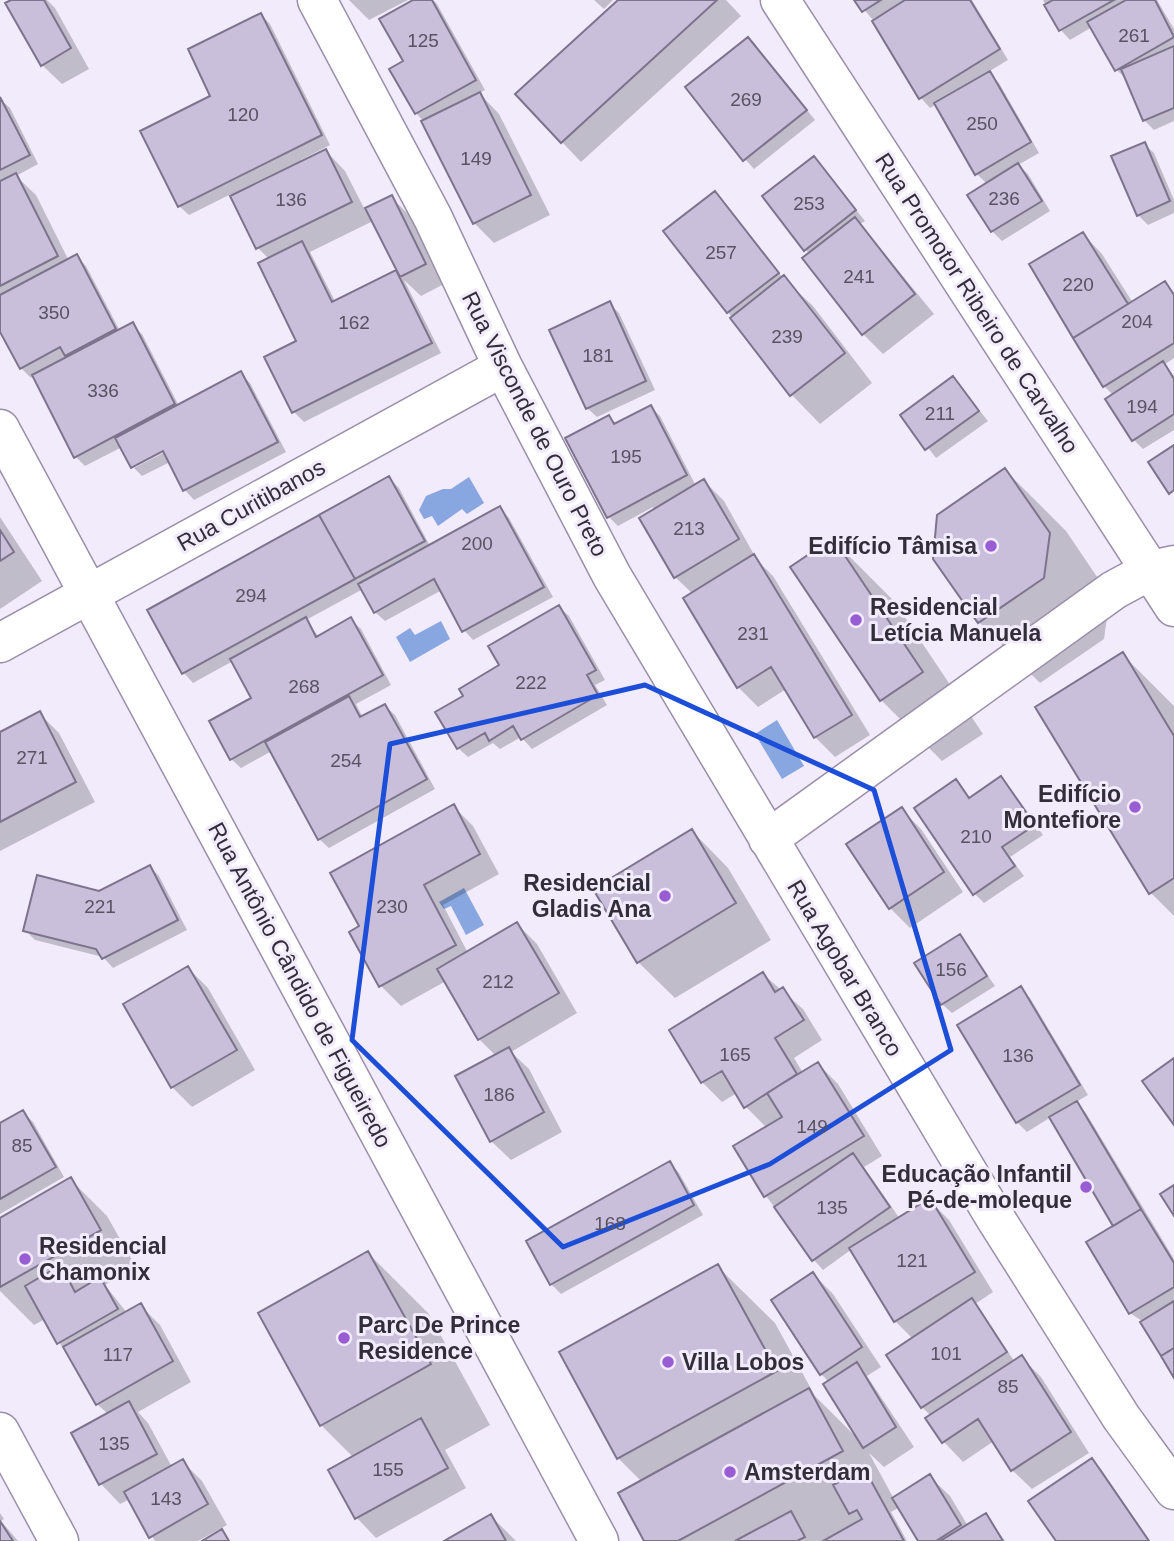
<svg xmlns="http://www.w3.org/2000/svg" width="1174" height="1541" font-family="Helvetica,sans-serif">
<rect width="100%" height="100%" fill="#f2ebfc"/>
<!-- water -->
<path fill="#88a7e1" d="M469,477L484,503L467,514L462,509L438,526L432,516L424,519L419,510L426,496L443,489H451Z
M441,621L450,639L410,662L396,637L410,628L415,635Z
M777,720L804,766L782,779L755,734Z
M464,888L484,925L466,935L451,906L444,909L439,902Z"/>
<!-- shadow -->
<path fill="#0003" fill-rule="evenodd" d="M14,0H47L55,8L89,69L62,84L42,65Z
M349,0H408L369,20Z
M417,0H433L437,4L485,90L479,93L499,114L550,215L494,243L474,223L424,122L416,113Z
M594,0H613L604,9Z
M620,0H726L741,16L581,162L562,142Z
M856,0H972L1008,60L988,72L999,83L1039,153L1018,165L1028,174L1050,211L1002,241L992,231L969,195L987,184L977,174L937,104L930,108L921,98L873,20Z
M1043,0H1157L1174,29V121L1154,130L1144,120L1127,80L1117,70L1092,27L1070,40L1061,30Z
M261,15L270,24L330,145L301,160L302,163L326,151L345,171L365,210L391,197L411,217L444,284L421,296L404,280L441,353L304,422L294,412L267,358L298,342L269,259L258,248L231,194L189,215L179,206L213,97ZM373,221L402,278L396,273L336,303L310,252Z
M748,39L815,120L754,169L745,159Z
M0,99L10,108L38,164L16,176L36,195L69,261L77,257L86,266L120,331L132,325L142,334L179,406L240,373L250,383L286,452L194,500L185,490L170,462L142,476L134,468L171,449L170,446L133,467L122,447L85,466L75,456L34,376L31,378L21,368L0,328Z
M1144,144L1154,153L1174,200V213L1148,225L1138,215Z
M814,158L865,221L860,224L934,314L883,354L863,334L805,258L810,255L764,197Z
M715,193L783,278L813,306L872,383L820,424L792,395L666,232Z
M1083,234L1102,254L1133,303L1165,284L1174,292V358L1164,365L1174,376V430L1143,449L1134,440L1113,395L1104,386Z
M609,303L619,313L655,390L597,417L587,408Z
M953,378L988,421L936,458L903,415Z
M651,407L660,416L696,486L704,481L724,501L757,560L773,576L870,735L835,757L815,737L786,689L758,707L738,687L693,594L675,577L653,507L618,526L608,516L609,417L617,424Z
M1005,470L1066,531L1110,596L1104,639L1040,683L979,622L935,558Z
M389,478L399,488L430,546L500,508L509,518L553,597L473,640L464,630L442,590L385,621L375,612L363,589L306,620L319,637L351,620L361,629L391,685L356,704L363,718L385,706L395,715L435,789L329,848L319,839L272,751L241,768L231,759L254,698L233,661L193,683L184,673Z
M0,517L42,581L0,609Z
M833,540L894,601L983,734L942,761L881,700Z
M559,607L569,616L605,680L595,685L607,705L532,749L521,737L500,749L493,743L468,757L458,748L466,696L502,665Z
M1123,655L1174,706V916L1150,892Z
M39,713L59,733L95,802L0,851V734Z
M1001,778L1043,835L1010,857L1024,876L984,903L975,894L956,781L971,799Z
M454,807L473,826L499,874L443,905L468,953L517,924L537,944L577,1013L511,1052L529,1069L562,1132L511,1160L491,1141L496,1056L479,1039L446,981L401,1006L381,986L352,933L362,927Z
M902,810L921,829L963,892L910,928L890,908L848,845Z
M692,831L728,868L771,940L675,998L638,962Z
M150,867L159,876L187,930L113,968L103,957L35,940L25,930Z
M960,936L995,986L952,1013L942,1004Z
M188,968L208,988L255,1070L192,1107L172,1087Z
M763,974L803,1009L822,1040L794,1058L803,1073L818,1064L838,1084L882,1156L864,1167L900,1219L929,1200L949,1220L993,1292L975,1304L1015,1362L1022,1358L1041,1377L1089,1453L1032,1489L1012,1470L994,1441L963,1462L944,1442L931,1416L922,1407L913,1339L895,1321L852,1249L823,1270L814,1260L766,1196L767,1128L745,1106L737,1093L722,1102L702,1082Z
M1021,989L1030,998L1088,1095L1076,1102L1086,1113L1174,1259V1374L1142,1321L1130,1313L1116,1227L1051,1117L1027,1132L1017,1122L959,1026Z
M23,1112L33,1122L64,1177L0,1214V1125Z
M670,1163L679,1173L703,1215L561,1294L551,1284Z
M71,1180L107,1216L136,1267L105,1285L127,1313L140,1305L160,1325L191,1382L138,1412L148,1423L172,1467L182,1461L202,1481L227,1525L198,1541H155L130,1499L120,1504L101,1484L73,1433L108,1414L97,1404L45,1319L34,1325L0,1291V1220Z
M368,1253L429,1314L490,1425L445,1450L466,1488L376,1538L357,1518L354,1458L321,1425Z
M718,1267L775,1323L815,1396L858,1439L829,1382L821,1374L813,1274L833,1294L881,1367L867,1376L914,1447L884,1467L869,1453L894,1499L930,1477L950,1496L968,1526L986,1515L1005,1541H920L900,1507L891,1512L907,1541H646L642,1482L618,1458Z
M1092,1460L1101,1469L1150,1541H1058Z
M0,1513L4,1519L1,1521L18,1541H0Z
M491,1516L516,1541H448Z"/>
<!-- building -->
<path fill="#cabfdb" stroke="#7e738d" stroke-width="2" d="M11,0H44L71,48L41,66L5,3Z
M413,0H432L476,80L415,114L389,69L403,61L379,19Z
M618,0H717L561,143L515,94Z
M854,0H881L862,12Z
M905,0H970L1000,49L919,99L872,21Z
M1053,0H1114L1059,31L1044,5Z
M1126,0H1155L1174,37L1115,71L1087,22Z
M261,13L322,135L178,207L140,131L210,96L188,49Z
M748,37L807,110L743,161L685,87Z
M1174,46V108L1143,121L1121,69Z
M990,71L1031,142L975,175L934,103Z
M480,92L531,195L473,224L421,121Z
M0,97L30,155L0,170Z
M1145,142L1170,201L1137,216L1111,156Z
M326,149L352,202L256,249L230,196Z
M814,156L856,210L804,251L762,196Z
M1018,163L1042,201L991,232L967,195Z
M16,173L58,256L0,286V181Z
M715,191L779,273L727,313L663,231Z
M392,195L426,264L400,277L365,208Z
M855,217L915,294L862,335L802,258Z
M1083,232L1128,304L1073,338L1029,264Z
M302,241L332,302L396,270L432,343L292,413L264,357L296,341L258,263Z
M77,254L116,329L65,356L60,347L20,369L0,332V295Z
M784,275L845,353L790,396L730,318Z
M1165,281L1174,295V343L1103,387L1073,338Z
M610,301L646,381L586,409L549,330Z
M133,322L175,404L74,458L32,375Z
M1163,361L1174,379V414L1132,441L1105,399Z
M241,371L278,442L183,491L163,451L131,468L115,438Z
M953,376L979,411L925,450L900,415Z
M651,405L687,475L607,518L565,438L609,415L614,424Z
M1174,445V490L1169,494L1148,462Z
M1005,468L1050,533L1044,578L978,623L933,559L937,515Z
M389,476L425,541L355,579L319,515Z
M704,479L739,539L674,578L639,518Z
M500,506L544,587L462,632L434,579L374,613L358,584Z
M319,515L355,579L182,674L147,610Z
M0,530L14,552L0,561Z
M833,538L923,672L880,701L790,567Z
M754,554L852,715L814,738L771,667L737,688L683,598Z
M559,605L596,670L587,675L598,695L521,740L513,726L489,741L485,733L457,749L435,712L463,696L459,689L499,665L488,646Z
M306,617L316,637L351,617L383,675L230,760L209,721L251,698L230,659Z
M1123,652L1174,736V878L1149,894L1035,707Z
M349,696L360,717L385,704L427,779L318,840L265,742Z
M40,711L76,782L0,822V732Z
M1001,776L1035,825L1002,847L1015,866L973,895L914,808L956,779L969,798Z
M454,804L480,854L424,885L456,945L379,987L349,932L359,926L330,873Z
M902,807L944,872L889,909L846,844Z
M692,829L736,903L637,963L593,889Z
M150,865L178,920L102,959L96,949L23,931L37,875L99,891Z
M517,922L559,993L478,1040L437,969Z
M960,934L987,976L941,1005L914,963Z
M188,966L237,1050L171,1088L123,1004Z
M763,972L775,992L783,987L804,1020L775,1038L797,1074L744,1108L722,1071L701,1083L669,1030Z
M1021,986L1080,1085L1016,1123L957,1025Z
M509,1047L544,1112L490,1142L455,1076Z
M1174,1058V1125L1142,1081Z
M818,1062L864,1136L764,1197L733,1146L782,1117L767,1093Z
M1077,1101L1141,1209L1113,1226L1049,1117Z
M23,1110L56,1167L0,1199V1123Z
M853,1153L890,1207L812,1261L774,1207Z
M670,1161L694,1205L550,1285L526,1241Z
M71,1177L101,1230L0,1287V1218Z
M1174,1185V1216L1160,1194Z
M930,1198L975,1272L894,1322L849,1248Z
M1141,1209L1174,1263V1287L1129,1314L1086,1242Z
M368,1251L431,1364L320,1426L258,1313Z
M718,1264L777,1371L617,1459L559,1352Z
M61,1265L75,1292L100,1277L118,1309L57,1344L25,1286Z
M813,1272L862,1347L820,1375L771,1300Z
M972,1298L1007,1352L921,1408L886,1355Z
M1174,1301V1348L1161,1356L1140,1322Z
M141,1303L173,1361L96,1405L63,1347Z
M1174,1348V1378L1161,1356Z
M1022,1355L1071,1432L1011,1471L978,1419L942,1443L925,1418Z
M857,1362L896,1427L863,1448L823,1384Z
M809,1388L843,1451L678,1541H644L618,1493Z
M129,1401L157,1454L99,1485L71,1433Z
M421,1418L448,1468L355,1519L328,1470Z
M1092,1458L1149,1541H1056L1028,1501Z
M183,1459L208,1504L149,1538L124,1492Z
M864,1468L904,1541H823L862,1519L857,1510L849,1514L833,1485Z
M930,1474L961,1525L936,1541H918L892,1498Z
M791,1511L805,1537L797,1541H735Z
M986,1513L1003,1541H940Z
M491,1514L506,1541H444Z
M0,1521L13,1541H0Z
M222,1529L229,1541H202Z"/>
<g fill="none" stroke-linecap="round" stroke-linejoin="round">
<defs>
<path id="street" d="M317,0L433,218L503,367L612,576L994,1216L1121,1417L1174,1490
M0,429L599,1541
M0,643L503,367
M768,839L1114,590L1151,570L1174,565
M0,1432L59,1541"/>
<path id="secondary" d="M780,0L1174,607"/>
</defs>
<!-- street casing -->
<use href="#street" stroke="#9a8faa" stroke-width="41"/>
<!-- secondary casing -->
<use href="#secondary" stroke="#9a8faa" stroke-width="41"/>
<!-- street -->
<use href="#street" stroke="#fff" stroke-width="38"/>
<!-- secondary -->
<use href="#secondary" stroke="#fff" stroke-width="38"/>
</g>
<!-- marked area -->
<path fill="none" stroke="#1d4ed8" stroke-width="5" stroke-linejoin="round" d="M645,685L874,790L951,1050L770,1164L563,1247L352,1040L390,744Z"/>
<!-- markers -->
<g fill="#985cd3" stroke="#f2ebfc" stroke-width="2.5">
<circle cx="991" cy="546" r="7"/>
<circle cx="856" cy="620" r="7"/>
<circle cx="1135" cy="807" r="7"/>
<circle cx="665" cy="896" r="7"/>
<circle cx="1086" cy="1187" r="7"/>
<circle cx="25" cy="1259" r="7"/>
<circle cx="344" cy="1338" r="7"/>
<circle cx="668" cy="1362" r="7"/>
<circle cx="730" cy="1472" r="7"/>
</g>
<g text-anchor="middle" stroke-width="6" stroke-linejoin="round" paint-order="stroke">
<!-- number labels -->
<g font-size="19" fill="#585262">
<text x="1134" y="42">261</text>
<text x="423" y="47">125</text>
<text x="746" y="106">269</text>
<text x="243" y="121">120</text>
<text x="982" y="130">250</text>
<text x="476" y="165">149</text>
<text x="1004" y="205">236</text>
<text x="291" y="206">136</text>
<text x="809" y="210">253</text>
<text x="721" y="259">257</text>
<text x="859" y="283">241</text>
<text x="1078" y="291">220</text>
<text x="54" y="319">350</text>
<text x="1137" y="328">204</text>
<text x="354" y="329">162</text>
<text x="787" y="343">239</text>
<text x="598" y="362">181</text>
<text x="103" y="397">336</text>
<text x="1142" y="413">194</text>
<text x="940" y="420">211</text>
<text x="626" y="463">195</text>
<text x="689" y="535">213</text>
<text x="477" y="550">200</text>
<text x="251" y="602">294</text>
<text x="753" y="640">231</text>
<text x="531" y="689">222</text>
<text x="304" y="693">268</text>
<text x="32" y="764">271</text>
<text x="346" y="767">254</text>
<text x="976" y="843">210</text>
<text x="100" y="913">221</text>
<text x="392" y="913">230</text>
<text x="951" y="976">156</text>
<text x="498" y="988">212</text>
<text x="735" y="1061">165</text>
<text x="1018" y="1062">136</text>
<text x="499" y="1101">186</text>
<text x="812" y="1133">149</text>
<text x="22" y="1152">85</text>
<text x="832" y="1214">135</text>
<text x="610" y="1230">168</text>
<text x="912" y="1267">121</text>
<text x="946" y="1360">101</text>
<text x="118" y="1361">117</text>
<text x="1008" y="1393">85</text>
<text x="114" y="1450">135</text>
<text x="388" y="1476">155</text>
<text x="166" y="1505">143</text>
</g>
<!-- street labels -->
<g font-size="23" fill="#322e39" stroke="#f2ebfc">
<text transform="translate(977 303) rotate(57)" y="8">Rua Promotor Ribeiro de Carvalho</text>
<text transform="translate(535 424) rotate(63)" y="8">Rua Visconde de Ouro Preto</text>
<text transform="translate(251 505) rotate(-29)" y="8">Rua Curitibanos</text>
<text transform="translate(845 968) rotate(59)" y="8">Rua Agobar Branco</text>
<text transform="translate(300 985) rotate(62)" y="8">Rua Antônio Cândido de Figueiredo</text>
</g>
<!-- poi labels -->
<g font-size="23" font-weight="bold" fill="#322e39" stroke="#f2ebfc" text-anchor="start">
<text x="977" y="554" text-anchor="end">Edifício Tâmisa</text>
<text x="870" y="615">Residencial<tspan x="870" dy="26">Letícia Manuela</tspan></text>
<text x="1121" y="802" text-anchor="end">Edifício<tspan x="1121" dy="26">Montefiore</tspan></text>
<text x="651" y="891" text-anchor="end">Residencial<tspan x="651" dy="26">Gladis Ana</tspan></text>
<text x="1072" y="1182" text-anchor="end">Educação Infantil<tspan x="1072" dy="26">Pé-de-moleque</tspan></text>
<text x="39" y="1254">Residencial<tspan x="39" dy="26">Chamonix</tspan></text>
<text x="358" y="1333">Parc De Prince<tspan x="358" dy="26">Residence</tspan></text>
<text x="682" y="1370">Villa Lobos</text>
<text x="744" y="1480">Amsterdam</text>
</g>
</g>
</svg>
